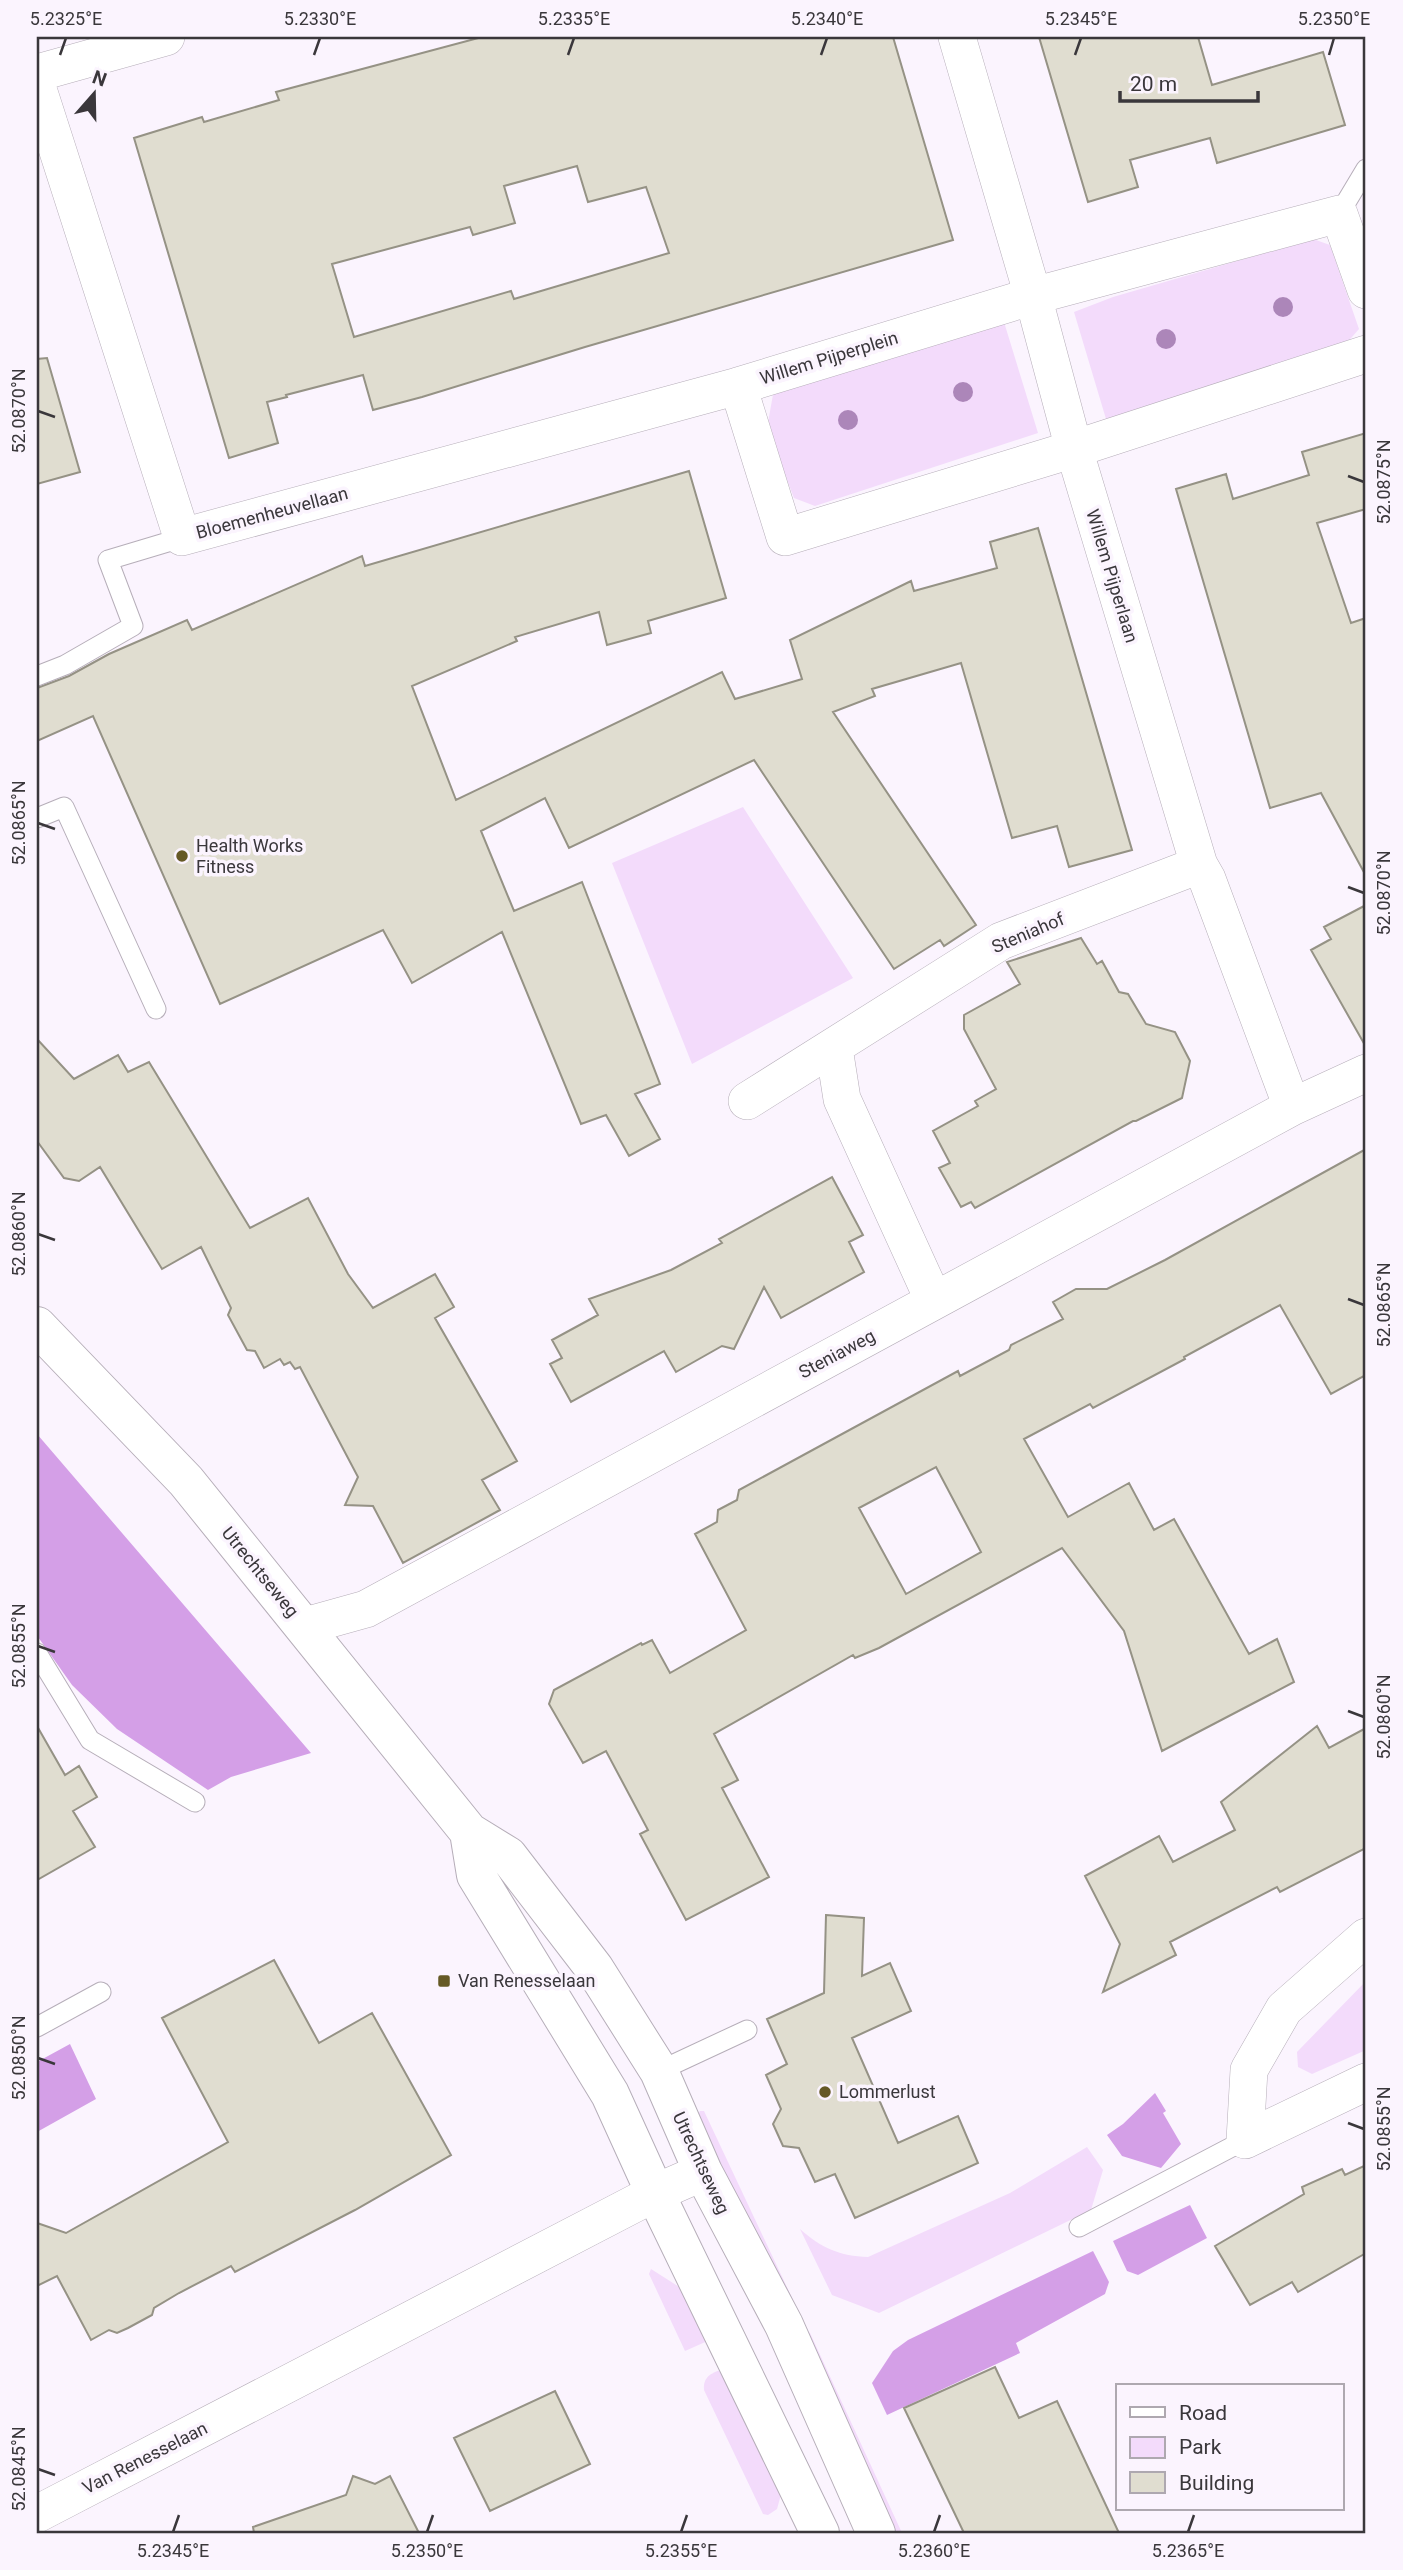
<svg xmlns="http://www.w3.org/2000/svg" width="1403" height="2570" font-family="Roboto,sans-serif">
<rect width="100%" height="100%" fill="#fbf4fe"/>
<!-- green -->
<path fill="#f3dbfb" d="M1313,239L1330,245L1359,329L1345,345L1137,414L1106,419L1074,312L1113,297Z
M1004,322L1038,433L815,506L794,498L767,428L774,389Z
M743,807L853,978L692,1064L612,863Z
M1366,1981V2050L1312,2074L1298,2067L1297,2052Z
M700,2111H704L793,2300L787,2304L696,2117Z
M1087,2147L1103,2170L1091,2210L879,2313L832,2295L800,2229C821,2248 840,2256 868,2257L1010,2193Z
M651,2269L684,2290L712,2339L685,2351L649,2274Z
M807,2330L810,2333L902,2533H892Z
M723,2369L782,2491L777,2509L768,2515L763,2514L704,2390C703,2376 712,2373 723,2369Z"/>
<!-- forest -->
<path fill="#d49fe7" d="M37,1434L311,1753L231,1777L208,1790L117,1729L72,1685L38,1637Z
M70,2044L96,2099L37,2132V2062Z
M1155,2093L1166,2111L1163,2113L1181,2144L1161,2168L1122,2156L1107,2135L1123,2124Z
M1190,2205L1207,2238L1138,2275L1127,2271L1113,2241Z
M1093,2251L1109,2282L1105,2294L1016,2343L1020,2353L887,2415L872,2383L893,2351L908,2340Z"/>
<!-- building -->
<path fill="#e0ddd0" stroke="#959285" stroke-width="2" fill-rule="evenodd" d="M482,37H893L953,240L585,347L422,397L373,410L363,375L286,395L287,397L267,402L278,443L229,458L134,138L202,117L204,122L279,100L276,92ZM577,166L588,202L646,187L669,253L514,299L511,291L354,337L332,264L470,227L473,235L515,223L504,186Z
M1039,37H1198L1212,85L1323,52L1345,125L1217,163L1210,138L1130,160L1138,187L1088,202Z
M47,358L80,472L37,484V359Z
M1366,433V509L1317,523L1351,623L1366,618V876L1321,793L1270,808L1176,489L1226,474L1233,499L1309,475L1302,452Z
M689,471L726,598L648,621L651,633L607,645L599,612L515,637L517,641L412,686L456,800L722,672L735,699L802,679L790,640L911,581L914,591L997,568L990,542L1038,528L1132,850L1069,867L1057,826L1012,838L961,663L872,689L875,696L833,712L976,925L944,946L940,940L894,969L754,760L569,848L545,798L481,831L514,911L582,882L660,1084L635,1094L660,1139L629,1156L606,1115L581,1124L502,932L412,983L383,930L220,1004L93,716L37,741V688L69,676L109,654L187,620L192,630L362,556L365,566Z
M1366,905V1047L1311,950L1331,939L1324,927Z
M1081,938L1097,964L1102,961L1119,992L1128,994L1146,1024L1175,1032L1190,1061L1182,1098L1136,1121H1133L975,1208L971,1202L961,1207L939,1168L950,1163L933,1131L978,1106L975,1101L996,1089L964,1029V1015L1020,984L1007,962Z
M37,1039L74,1079L118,1055L128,1072L149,1062L250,1228L308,1198L348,1274L373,1308L435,1274L454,1307L435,1318L517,1461L482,1480L500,1510L403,1563L373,1506L345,1505L358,1477L300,1367L295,1369L290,1362L284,1365L280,1359L264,1368L255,1351L247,1350L228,1315L231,1308L201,1247L162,1269L100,1167L79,1181L64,1178L37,1141Z
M1366,1149V1375L1331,1394L1280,1305L1184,1357L1185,1359L1093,1408L1090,1404L1024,1439L1068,1517L1129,1483L1154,1530L1174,1519L1249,1654L1277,1639L1294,1682L1162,1751L1124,1631L1062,1548L879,1648L855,1658L853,1655L714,1734L738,1780L722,1788L769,1877L686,1920L640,1834L648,1830L606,1751L583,1763L549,1704L554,1690L641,1643L642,1645L652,1640L670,1673L746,1630L695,1534L717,1522L718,1510L737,1500L739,1490L958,1371L960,1376L1009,1350L1011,1345L1063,1319L1053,1302L1076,1289H1107L1165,1260ZM936,1467L981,1552L906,1594L859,1508Z
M832,1177L863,1235L849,1242L864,1272L781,1318L764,1287L734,1349L722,1346L676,1372L664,1351L571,1402L550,1364L562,1358L552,1340L598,1315L589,1299L671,1270L722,1243L719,1239Z
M37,1726L65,1775L79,1766L97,1797L73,1811L95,1847L37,1880Z
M1317,1726L1329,1748L1366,1728V1848L1280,1892L1277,1887L1170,1942L1176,1955L1103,1992L1120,1944L1085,1876L1159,1836L1173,1862L1235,1830L1221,1802Z
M826,1915L864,1918L862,1976L890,1963L911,2011L852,2038L898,2143L958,2116L978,2163L855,2218L835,2174L815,2182L799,2148L783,2146L773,2124L781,2109L766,2075L787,2064L767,2019L824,1993Z
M274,1960L319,2043L372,2013L451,2155L355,2210L235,2272L231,2266L179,2293L154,2308L152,2315L128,2328L117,2333L109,2330L91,2340L57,2276L37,2286V2223L66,2233L228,2142L162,2018Z
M1366,2165V2253L1298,2292L1292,2282L1250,2305L1215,2246L1304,2194L1302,2187L1342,2169L1345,2175Z
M995,2367L1019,2418L1057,2401L1119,2533H964L904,2408Z
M555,2391L590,2464L490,2511L454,2438Z
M353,2476L375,2484L390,2476L419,2533H254L253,2527L346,2495Z"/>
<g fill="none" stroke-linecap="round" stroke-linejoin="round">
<defs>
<path id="service" d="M1339,214L1366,169
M37,676L65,665L133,626L108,560L188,536
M37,818L64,807L156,1009
M37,1653L90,1740L195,1802
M37,2027L101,1992
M659,2071L747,2030
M1079,2227L1245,2140"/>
<path id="minor" d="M957,37L1033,296L1074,449L1199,865L1207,879L1292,1107
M37,73L166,37
M37,86L182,537L738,386L1033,296L1339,214L1366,290
M738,386L785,537L1074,449L1366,354
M834,1048L842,1099L934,1301
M747,1101L1001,941L1199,865
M305,1626L366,1609L1292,1107L1366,1073
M1366,1937L1284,2009L1249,2070L1245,2140L1366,2082
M37,2514L655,2193L703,2172"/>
<path id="secondary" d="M37,1326L186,1481L469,1832L508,1856L594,1968L659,2071L703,2172L784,2325L876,2533
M469,1832L476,1875L610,2094L655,2193L820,2533"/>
</defs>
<!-- service casing -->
<use href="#service" stroke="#b6aeb9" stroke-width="21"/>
<!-- minor casing -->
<use href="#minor" stroke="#b6aeb9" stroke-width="38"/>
<!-- secondary casing -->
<use href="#secondary" stroke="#b6aeb9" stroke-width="40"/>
<!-- service -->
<use href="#service" stroke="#fff" stroke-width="19"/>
<!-- minor -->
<use href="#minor" stroke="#fff" stroke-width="37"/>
<!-- secondary -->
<use href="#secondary" stroke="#fff" stroke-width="38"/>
</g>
<!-- trees -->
<g fill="#ac86b9">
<circle cx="1283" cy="307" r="10"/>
<circle cx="1166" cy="339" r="10"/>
<circle cx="963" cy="392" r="10"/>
<circle cx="848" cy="420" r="10"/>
</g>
<!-- ticks -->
<path fill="none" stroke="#3a373b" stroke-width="2.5" d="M60,55L66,38M314,55L320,38M568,55L574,38M821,55L827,38M1075,55L1081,38M1329,55L1334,38M38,411L55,417M1348,476L1364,482M38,823L55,829M1348,887L1364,893M38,1234L55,1240M1348,1299L1364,1305M38,1646L55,1652M1348,1711L1364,1717M38,2058L55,2064M1348,2123L1364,2129M38,2469L55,2475M173,2532L179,2515M427,2532L433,2515M681,2532L687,2515M934,2532L940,2515M1188,2532L1194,2515"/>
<!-- markers -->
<g fill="#655925" stroke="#fbf4fe" stroke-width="2.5">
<circle cx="182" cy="856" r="7"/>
<rect x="437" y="1974" width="14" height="14" rx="3.5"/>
<circle cx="825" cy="2092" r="7"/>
</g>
<g text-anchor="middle" stroke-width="7" stroke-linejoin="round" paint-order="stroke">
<!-- street labels -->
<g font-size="18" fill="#3a373b" stroke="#fbf4fe">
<text transform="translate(829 358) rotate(-17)" y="6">Willem Pijperplein</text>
<text transform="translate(272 513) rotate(-15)" y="6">Bloemenheuvellaan</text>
<text transform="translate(1112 576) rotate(73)" y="6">Willem Pijperlaan</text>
<text transform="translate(1028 933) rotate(-23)" y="6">Steniahof</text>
<text transform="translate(837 1354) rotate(-28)" y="6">Steniaweg</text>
<text transform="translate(260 1572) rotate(51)" y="6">Utrechtseweg</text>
<text transform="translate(701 2163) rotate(65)" y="6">Utrechtseweg</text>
<text transform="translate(145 2458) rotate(-27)" y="6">Van Renesselaan</text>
</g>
<!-- poi labels -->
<g font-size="18" fill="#3a373b" stroke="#fbf4fe" text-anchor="start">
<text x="196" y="852">Health Works<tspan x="196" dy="21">Fitness</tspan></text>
<text x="458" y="1987">Van Renesselaan</text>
<text x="839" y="2098">Lommerlust</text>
</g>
</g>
<!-- border -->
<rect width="1403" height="2570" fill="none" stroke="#fbf4fe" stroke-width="77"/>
<!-- legend -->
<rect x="1116" y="2384" width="228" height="126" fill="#fbf4fe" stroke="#aea8b0" stroke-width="2"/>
<rect x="1130" y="2407" width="35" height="10" fill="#ffffff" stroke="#aea8b0" stroke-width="2"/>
<text x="1179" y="2420" font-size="21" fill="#3a373b">Road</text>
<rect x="1130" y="2437" width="35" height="21" fill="#f3dbfb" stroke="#aea8b0" stroke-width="2"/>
<text x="1179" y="2454" font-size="21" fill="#3a373b">Park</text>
<rect x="1130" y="2472" width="35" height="21" fill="#e0ddd0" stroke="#aea8b0" stroke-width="2"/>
<text x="1179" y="2490" font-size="21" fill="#3a373b">Building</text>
<!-- north arrow -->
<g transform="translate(94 94) rotate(20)" stroke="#fbf4fe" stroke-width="5" paint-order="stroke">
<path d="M0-5L12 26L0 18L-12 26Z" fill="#3a373b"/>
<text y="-10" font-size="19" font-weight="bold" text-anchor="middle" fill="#3a373b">N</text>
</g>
<!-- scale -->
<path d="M1120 91v10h138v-10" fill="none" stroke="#3a373b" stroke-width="3.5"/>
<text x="1130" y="91" font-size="21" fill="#3a373b" stroke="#fbf4fe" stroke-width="5" paint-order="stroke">20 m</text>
<rect x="38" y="38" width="1326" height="2494" fill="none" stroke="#3a373b" stroke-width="2.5"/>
<g font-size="18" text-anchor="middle" fill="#3a373b">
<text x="66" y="25">5.2325°E</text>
<text x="320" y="25">5.2330°E</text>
<text x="574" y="25">5.2335°E</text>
<text x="827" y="25">5.2340°E</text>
<text x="1081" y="25">5.2345°E</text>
<text x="1334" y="25">5.2350°E</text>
<text transform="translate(19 411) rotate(-90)" y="6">52.0870°N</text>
<text transform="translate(1384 482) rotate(-90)" y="6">52.0875°N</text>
<text transform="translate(19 823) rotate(-90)" y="6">52.0865°N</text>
<text transform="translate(1384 893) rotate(-90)" y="6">52.0870°N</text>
<text transform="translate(19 1234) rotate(-90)" y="6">52.0860°N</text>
<text transform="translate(1384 1305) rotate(-90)" y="6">52.0865°N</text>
<text transform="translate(19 1646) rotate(-90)" y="6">52.0855°N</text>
<text transform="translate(1384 1717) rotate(-90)" y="6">52.0860°N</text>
<text transform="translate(19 2058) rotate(-90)" y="6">52.0850°N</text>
<text transform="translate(1384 2129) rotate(-90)" y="6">52.0855°N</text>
<text transform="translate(19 2469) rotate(-90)" y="6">52.0845°N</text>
<text x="173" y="2557">5.2345°E</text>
<text x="427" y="2557">5.2350°E</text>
<text x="681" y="2557">5.2355°E</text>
<text x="934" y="2557">5.2360°E</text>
<text x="1188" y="2557">5.2365°E</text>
</g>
</svg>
